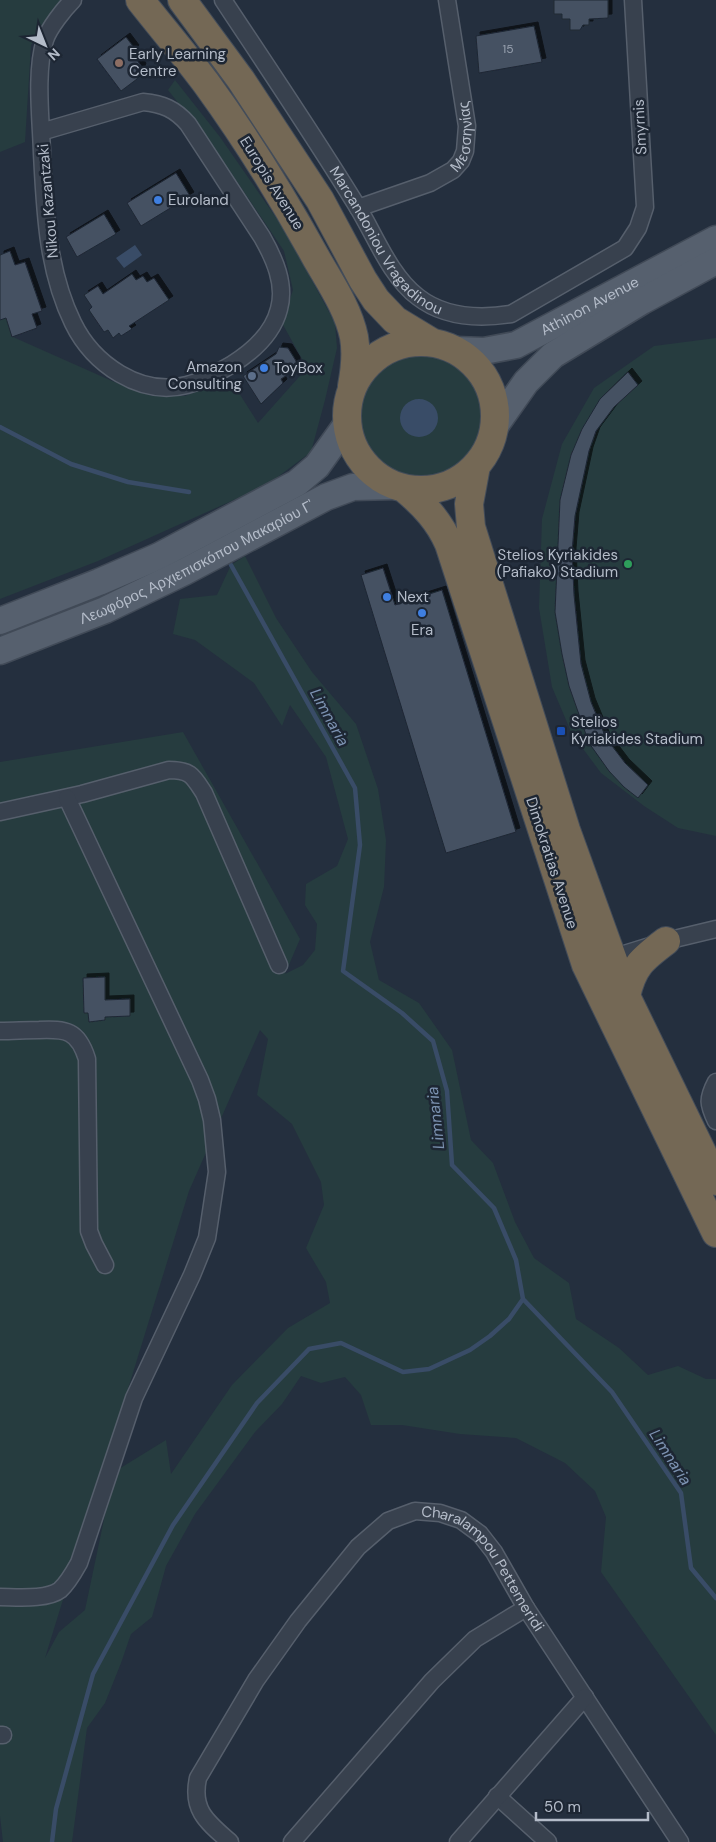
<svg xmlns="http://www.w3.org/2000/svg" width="716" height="1842" font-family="'DM Sans',sans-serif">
<defs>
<filter id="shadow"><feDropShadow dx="4" dy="-4" stdDeviation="0" flood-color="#0009"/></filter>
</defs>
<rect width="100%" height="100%" fill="#242f3e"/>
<!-- green -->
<path fill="#263c3f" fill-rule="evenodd" d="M0,0H64L31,45L25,142L0,152Z
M175,80L220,137L284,229L335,323L337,348L325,400L311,452L267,485L98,561L0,599V299L13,337L112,381L152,396H185L230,379L258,423L307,368L282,323L293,290L284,251L217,152L168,90Z
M716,338V836L678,828L644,806L601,773L572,734L552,687L539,608L542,519L562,444L594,388L654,346Z
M357 418a63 63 0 1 1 126 0a63 63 0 1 1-126 0Z
M245,556L276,618L312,672L356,724L378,789L386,840L384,887L370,942L379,980L419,1003L452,1050L471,1140L493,1163L515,1222L534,1258L569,1283L576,1319L619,1348L648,1375L678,1366L706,1379H716V1735L601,1572L606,1517L595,1491L565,1463L516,1438L460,1434L402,1425H371L361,1395L345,1377L321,1383L301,1376L282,1404L255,1432L195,1514L166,1566L152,1617L131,1634L121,1663L105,1703L87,1728L72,1842H3L0,1816V762L183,732L300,939L285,974L303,965L315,950L317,924L305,905L306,884L337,866L348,839L326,757L290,705L282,726L254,683L195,640L173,634L180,599L217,595L231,565ZM260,1030L268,1039L257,1095L292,1124L321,1182L324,1205L306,1248L326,1282L330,1303L288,1328L232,1385L171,1474L166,1440L114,1472L85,1610L59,1632L45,1658L189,1191Z"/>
<!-- water -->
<path fill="#394c67" d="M135,245L142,255L124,268L116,258Z
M400 418a19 19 0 1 1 38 0a19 19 0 1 1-38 0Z"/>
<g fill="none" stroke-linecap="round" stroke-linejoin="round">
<!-- stream -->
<path stroke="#394c67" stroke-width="4.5" d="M0,427L71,464L128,482L189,492
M231,565L355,788L360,845L343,971L402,1013L433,1041L447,1091L452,1165L494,1208L516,1260L523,1299L612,1392L681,1493L691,1568L716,1598
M52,1842L56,1809L93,1674L173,1525L257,1403L309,1349L341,1343L403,1372L429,1369L470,1350L490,1336L509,1319L523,1299"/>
</g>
<!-- building -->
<path fill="#455162" stroke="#1f2835" filter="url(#shadow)" d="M554,0H608V18L589,19V25H583L580,30H570V19H562V14H554Z
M534,26L542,62L479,73L476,36Z
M126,37L135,49L131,52L142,67L137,79L121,91L97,59Z
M176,173L190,196L141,226L127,203Z
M104,214L116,234L77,257L66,237Z
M10,251L15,265L25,262L42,311L32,314L37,328L12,337L6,318L0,320V255Z
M132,274L136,280L143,276L147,282L154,278L169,300L129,326L132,329L121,336L119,333L113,338L108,330L104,332L89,310L92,307L84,295L98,286L103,294Z
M279,347L288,348L296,361V369L281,379L283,383L261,404L243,376L276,354Z
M628,372L638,385L614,407L596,431L589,451L575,516L572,552L574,595L581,664L591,702L606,738L625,763L648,785L638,798L624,787L609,771L589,743L569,686L562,654L555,612L560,500L571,455L582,429L600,399Z
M383,568L395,605L442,590L516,832L446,853L361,575Z
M105,977V1000L130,999V1016L105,1017V1020L89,1022L88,1013H84L83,978Z"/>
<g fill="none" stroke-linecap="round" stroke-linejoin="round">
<defs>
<g id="street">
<path id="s1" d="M223,0C268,68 314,136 357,206C375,235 390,276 418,297C445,318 479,319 511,314L625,248L638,228L645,207L633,0"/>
<path d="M41,132L143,102C163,104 175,109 188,124L262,237C274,258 286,284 279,309C273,333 252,352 231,365C217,373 203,381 187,385C140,397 93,364 73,323C47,270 45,211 42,153C41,120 35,72 45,40C49,28 64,9 73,0"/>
<path id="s2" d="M358,208L430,183L453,170L461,161L465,151L467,126L447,0"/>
<path d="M0,812L82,794L169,770C191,770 193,776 204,793L279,965"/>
<path d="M605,960L666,941L716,929"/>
<path d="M0,1031C13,1031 26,1030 39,1030C66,1029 78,1030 87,1059L89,1231L94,1244L105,1265"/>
<path d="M716,1082C707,1099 708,1104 716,1121"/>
<path d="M0,1597C16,1597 47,1600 60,1590C68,1583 74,1572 79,1563L134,1398L192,1275L207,1238L217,1172L212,1120L207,1099L200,1080L67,798"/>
<path d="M0,1735H3"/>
<path d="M497,1796L548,1842"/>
<path id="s3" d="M230,1842C207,1822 191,1810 198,1778L256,1680L298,1621L358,1547L388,1521L415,1511L440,1513L461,1520L480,1534L494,1552L526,1608L680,1842"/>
<path d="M292,1842L432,1681L475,1639L526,1608"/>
<path d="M458,1842L585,1697"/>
</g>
<g id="primary">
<path id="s4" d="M456,350L484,351L516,345L716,239"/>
<path d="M495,426L526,382L553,355L642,301L716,261"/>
<path d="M0,621L99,582L159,556L297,483L317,466L347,424"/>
<path id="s5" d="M0,651L105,610L184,572L326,497L353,487L396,486"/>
</g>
<path id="highway" d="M140,0C162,28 185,55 206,83C246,138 282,196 315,256C329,281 348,308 354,337C357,354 355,370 352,386
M182,0L241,80L320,200L363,280L376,300L395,320L433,343
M347 416a74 74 0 1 1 148 0a74 74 0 1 1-148 0Z
M476,466L469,504L471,527L566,830L626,996L716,1181
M405,489C424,505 439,521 449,544L586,965L716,1233
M626,996C633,966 642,959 666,941"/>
</defs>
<!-- street casing -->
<use href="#street" stroke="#565f6c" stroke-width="19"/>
<!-- primary casing -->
<use href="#primary" stroke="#414a57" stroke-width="29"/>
<!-- highway casing -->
<use href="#highway" stroke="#434c59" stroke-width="30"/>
<!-- street -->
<use href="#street" stroke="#38414e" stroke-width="16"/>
<!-- primary -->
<use href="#primary" stroke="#56606e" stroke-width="26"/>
<!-- highway -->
<use href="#highway" stroke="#746855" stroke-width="28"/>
</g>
<!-- markers -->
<circle fill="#8d6e63" stroke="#1d2633" stroke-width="2" cx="119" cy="63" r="5"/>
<g fill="#3f7fe0" stroke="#1d2633" stroke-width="2">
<circle cx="158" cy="200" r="5"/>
<circle cx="264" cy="368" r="5"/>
<circle cx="387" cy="597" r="5"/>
<circle cx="422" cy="613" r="5"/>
</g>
<circle fill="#5c6f8a" stroke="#1d2633" stroke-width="2" cx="252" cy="376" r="5"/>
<circle fill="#2e9e5b" stroke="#1d2633" stroke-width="2" cx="628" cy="564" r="5"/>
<rect fill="#1a4fb4" stroke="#1d2633" stroke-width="2" x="556" y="726" width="10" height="10" rx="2.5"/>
<g text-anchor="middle" stroke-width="5" stroke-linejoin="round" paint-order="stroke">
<!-- number labels -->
<g font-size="12" fill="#98a1af">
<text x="508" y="53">15</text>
</g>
<!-- poi labels -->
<g font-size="15" fill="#b4bcc9" stroke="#1d2633" text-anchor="start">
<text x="129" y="59">Early Learning<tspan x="129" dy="17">Centre</tspan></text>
<text x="168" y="205">Euroland</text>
<text x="242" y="372" text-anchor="end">Amazon<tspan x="242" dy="17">Consulting</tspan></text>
<text x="274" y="373">ToyBox</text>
<text x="618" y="560" text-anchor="end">Stelios Kyriakides<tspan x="618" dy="17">(Pafiako) Stadium</tspan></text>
<text x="397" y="602">Next</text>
<text x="422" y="635" text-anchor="middle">Era</text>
<text x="571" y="727">Stelios<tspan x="571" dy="17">Kyriakides Stadium</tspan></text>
</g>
<!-- street labels -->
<g font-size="15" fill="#b4bcc9" stroke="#1d2633">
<text transform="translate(640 127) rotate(-93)" y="5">Smyrnis</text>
<text dy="5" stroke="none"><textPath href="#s2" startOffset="139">Μεσσηνίας</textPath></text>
<text transform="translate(272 183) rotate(58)" y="5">Europis Avenue</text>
<text transform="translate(48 201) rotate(-95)" y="5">Nikou Kazantzaki</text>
<text dy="5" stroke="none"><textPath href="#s1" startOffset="292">Marcandoniou Vragadinou</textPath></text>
<text dy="5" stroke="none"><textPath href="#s4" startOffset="144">Athinon Avenue</textPath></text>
<text dy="5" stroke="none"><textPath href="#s5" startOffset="216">Λεωφόρος Αρχιεπισκόπου Μακαρίου Γ'</textPath></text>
<text transform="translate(552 863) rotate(72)" y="5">Dimokratias Avenue</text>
<text dy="5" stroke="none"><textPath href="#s3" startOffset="522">Charalampou Pettemeridi</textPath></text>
</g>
<!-- water labels -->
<g font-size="16" font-style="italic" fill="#7c92b1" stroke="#1d2633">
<text transform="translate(330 717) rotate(61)" y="6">Limnaria</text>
<text transform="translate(435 1118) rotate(-96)" y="6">Limnaria</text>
<text transform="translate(671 1457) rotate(57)" y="6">Limnaria</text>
</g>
</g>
<!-- north arrow -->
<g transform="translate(45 45) rotate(137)" stroke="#1d2633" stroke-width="4" paint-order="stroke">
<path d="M0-4L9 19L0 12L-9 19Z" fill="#b4bcc9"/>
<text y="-8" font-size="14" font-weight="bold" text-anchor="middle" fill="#b4bcc9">N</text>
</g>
<!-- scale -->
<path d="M536 1812v8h112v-8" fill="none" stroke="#b4bcc9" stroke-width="2.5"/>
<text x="544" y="1812" font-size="15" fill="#b4bcc9" stroke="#1d2633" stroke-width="4" paint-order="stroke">50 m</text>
</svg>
